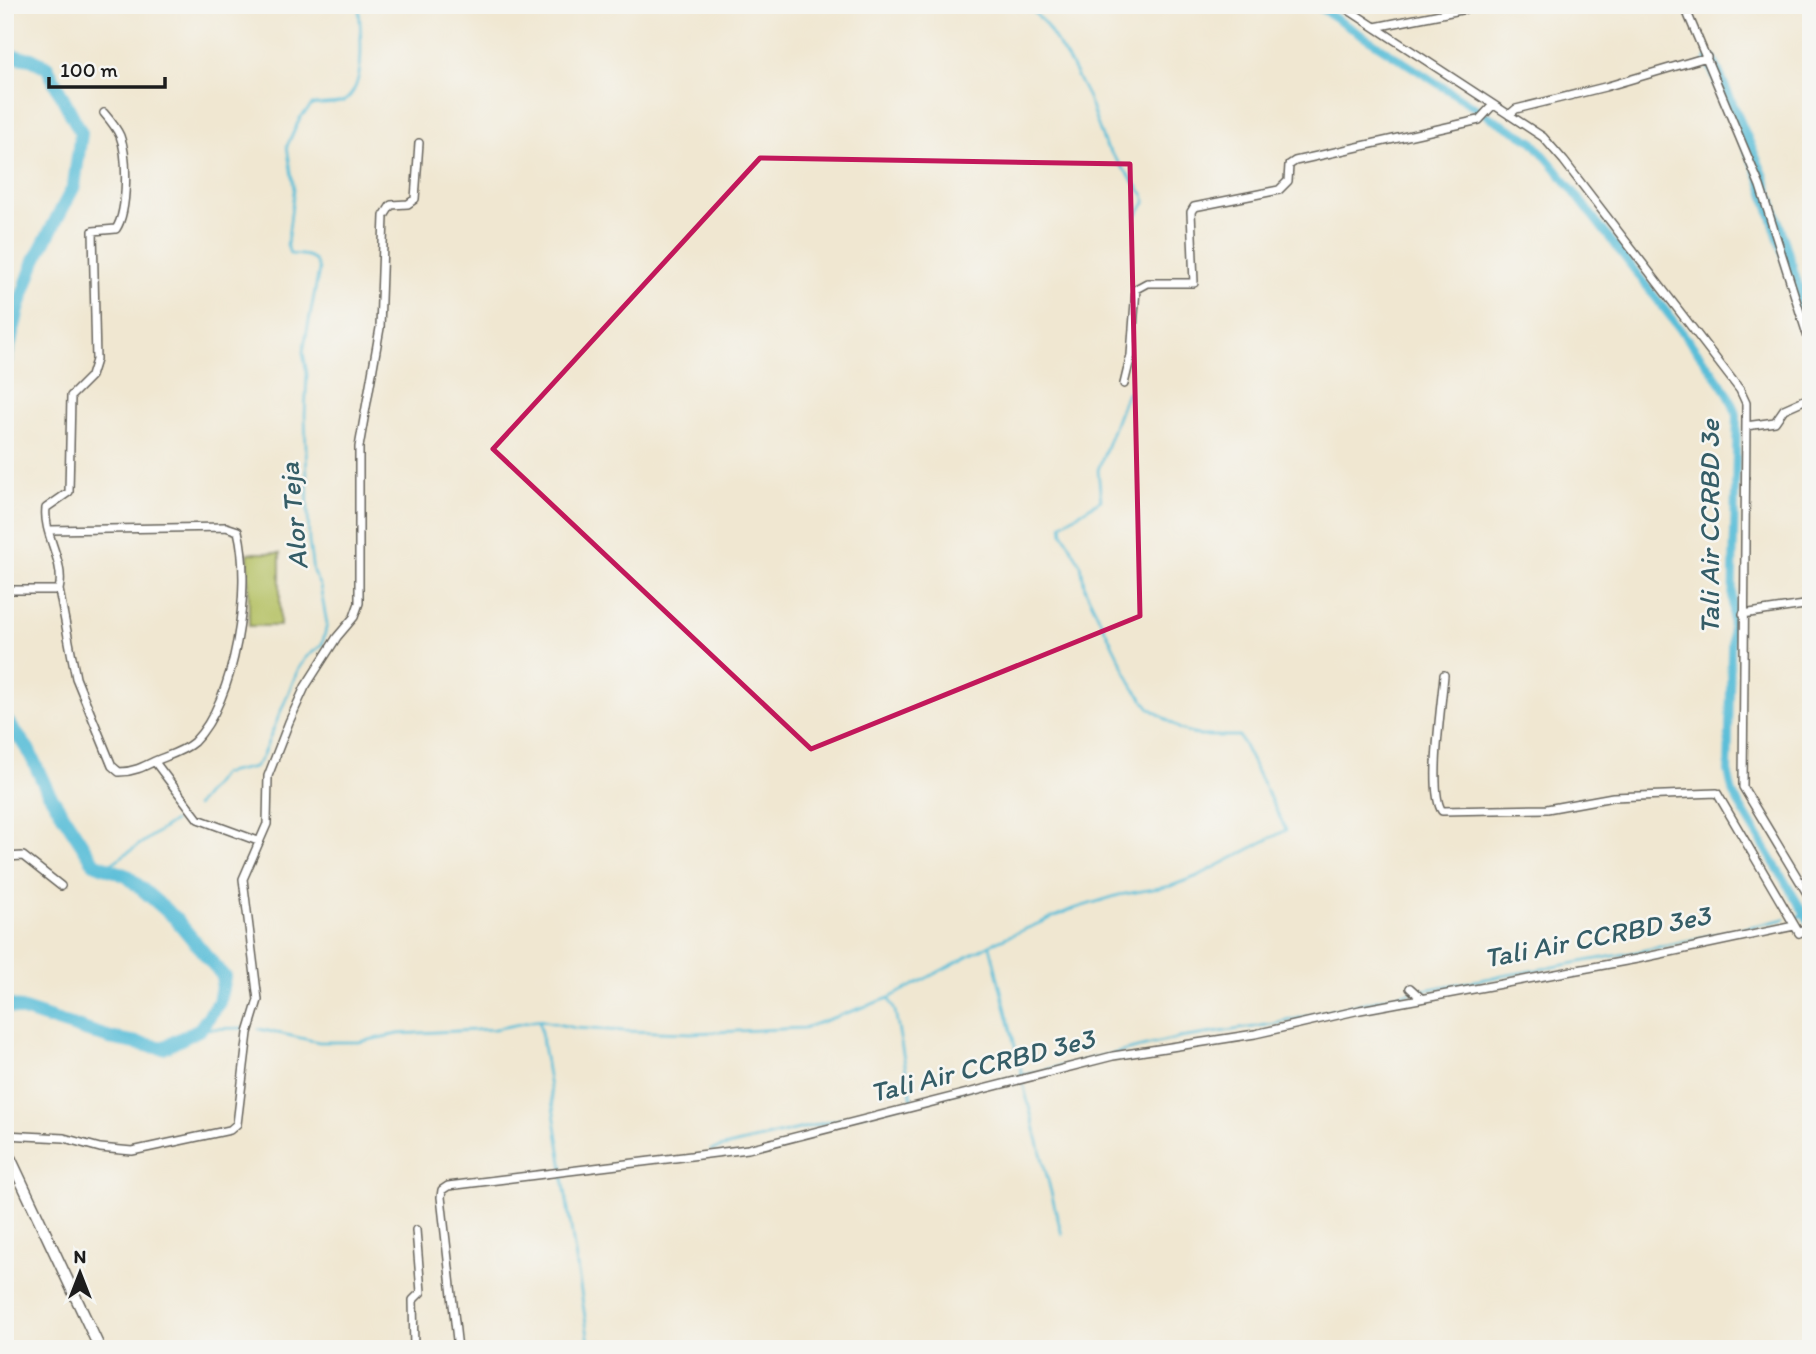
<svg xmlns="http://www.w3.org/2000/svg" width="1816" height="1354" font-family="Itim,sans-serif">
<rect width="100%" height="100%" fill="#f6f6f2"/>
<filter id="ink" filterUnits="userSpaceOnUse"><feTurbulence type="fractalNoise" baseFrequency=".0143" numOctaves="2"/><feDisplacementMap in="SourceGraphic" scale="14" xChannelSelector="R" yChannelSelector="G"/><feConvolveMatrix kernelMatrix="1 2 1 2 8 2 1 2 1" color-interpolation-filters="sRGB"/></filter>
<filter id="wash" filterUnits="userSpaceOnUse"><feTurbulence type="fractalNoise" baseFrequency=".00686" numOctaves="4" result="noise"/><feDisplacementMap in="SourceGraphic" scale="28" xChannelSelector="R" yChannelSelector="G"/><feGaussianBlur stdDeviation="1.57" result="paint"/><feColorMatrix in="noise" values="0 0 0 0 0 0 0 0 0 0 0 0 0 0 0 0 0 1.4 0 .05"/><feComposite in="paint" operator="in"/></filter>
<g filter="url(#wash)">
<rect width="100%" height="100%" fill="#f0e7d1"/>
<!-- green -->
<path fill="#b4c062" stroke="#686e3f" stroke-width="2" d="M248,553H280V626H249Z"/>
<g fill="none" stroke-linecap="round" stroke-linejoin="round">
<!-- stream -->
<path stroke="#5abed8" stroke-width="2.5" d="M1027,5L1045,24L1070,63L1088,98L1105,145L1144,195L1146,202L1136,215
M196,806L222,774L254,767L261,759L297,672L305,658L322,645L327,624L320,586L313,572L309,542L305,415L307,374L303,352L319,270C315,254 305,255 290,254L287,245L294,190L287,146L300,118L312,105C321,103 337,105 344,101C368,87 360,29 359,5
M105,868L174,821
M1797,917L1805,915
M990,946L1022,1074
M1418,991L1636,952L1785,919
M889,999L895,1011L912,1102
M539,1020L563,1169
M200,1029L243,1028
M259,1029L319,1042H359L398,1034L495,1029L539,1020L575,1028L625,1031L692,1033L804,1028L889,998L995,942L1070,910L1119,895L1171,886L1198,876L1286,830L1239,736H1200L1180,729L1150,708L1134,688L1085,589L1081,565L1063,533L1062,524L1101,500L1098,470L1127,392
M1023,1083L1062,1235
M711,1150L1179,1038L1274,1024L1411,992
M563,1177L590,1349"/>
<!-- canal -->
<path stroke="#5abed8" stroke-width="8" d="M1315,5L1482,112
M1488,116L1532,141L1556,169L1713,372L1727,392L1737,415L1728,771L1733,794L1811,925"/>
<!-- river -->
<path stroke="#5abed8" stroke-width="14" d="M5,55L31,59L47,67L81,133L74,186L35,260L19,306L5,363
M1711,61L1762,177L1811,335
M5,719L28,749L47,790L94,863L127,876L175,918L224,977L219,1002L200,1029L163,1048L110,1038L5,1004"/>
</g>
</g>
<g filter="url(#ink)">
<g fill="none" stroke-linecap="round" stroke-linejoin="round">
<defs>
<path id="street" d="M1341,5L1543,137L1564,161L1740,390L1746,403V422L1743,787L1811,900
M1684,5L1760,186L1811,347
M1375,27L1486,5
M1509,115L1516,109L1605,87L1707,57
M1124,384L1131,355L1136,289L1147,283H1194L1191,212L1194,207L1279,190L1288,181L1289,165L1295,161L1479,120L1493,105
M1746,426L1775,422L1784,409L1811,397
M50,530L226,527L238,531C252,587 236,700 194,742C184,751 167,756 155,761C143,767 133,772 119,772L112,766L76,678L59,590
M5,590H59L60,584C63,559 43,533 46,508L69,492L71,396L91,376L96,360L93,231L116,229C128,211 128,156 120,136C116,127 110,120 104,113
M1743,614L1811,604
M1444,675C1442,702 1428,792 1442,811L1547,809L1613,797L1717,793L1799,933L1811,927
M155,762L198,819L258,841
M5,857L23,856L61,886
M1410,988L1421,998
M5,1135L64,1138L100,1148L132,1151L230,1130L237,1124L248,1033L258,1000L243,879L267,824L268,776L289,722L305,687L337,637L354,617L359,603V447L380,328L384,216L391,205L408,204L415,199L419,143
M414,1349L413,1300L421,1292L416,1230
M458,1349L441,1197L442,1190L448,1186L748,1149L1113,1056L1255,1034L1360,1010L1637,959L1794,926"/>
<path id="secondary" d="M5,1147L100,1349"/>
</defs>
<!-- street casing -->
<use href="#street" stroke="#66635b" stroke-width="10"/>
<!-- secondary casing -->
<use href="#secondary" stroke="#66635b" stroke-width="13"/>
<!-- street -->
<use href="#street" stroke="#fff" stroke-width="7"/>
<!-- secondary -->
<use href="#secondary" stroke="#fff" stroke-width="10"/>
</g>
</g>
<!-- marked area -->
<path fill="none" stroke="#c2185b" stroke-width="5" stroke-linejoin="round" d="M760,158L1130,164L1140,616L811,749L493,449Z"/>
<g text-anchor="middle" stroke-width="5" stroke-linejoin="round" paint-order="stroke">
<!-- water labels -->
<g font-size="28" font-style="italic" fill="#355d67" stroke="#f6f6f2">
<text transform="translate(293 516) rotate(-95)" y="10">Alor Teja</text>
<text transform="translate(1709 527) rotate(-90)" y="10">Tali Air CCRBD 3e</text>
<text transform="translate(1597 936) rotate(-11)" y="10">Tali Air CCRBD 3e3</text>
<text transform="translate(982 1065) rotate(-14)" y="10">Tali Air CCRBD 3e3</text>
</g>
</g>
<!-- margin -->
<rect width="1816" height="1354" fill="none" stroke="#f6f6f2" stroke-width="28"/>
<!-- north arrow -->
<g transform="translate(80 1273)" stroke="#f6f6f2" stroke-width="5" paint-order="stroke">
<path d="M0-5L12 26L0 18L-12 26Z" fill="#1c1c1c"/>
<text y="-10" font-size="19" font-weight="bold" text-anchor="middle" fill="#1c1c1c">N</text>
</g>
<!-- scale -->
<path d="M49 77v10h116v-10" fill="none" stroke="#1c1c1c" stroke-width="3.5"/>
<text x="60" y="77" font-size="21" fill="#1c1c1c" stroke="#f6f6f2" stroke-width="5" paint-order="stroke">100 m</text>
</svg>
